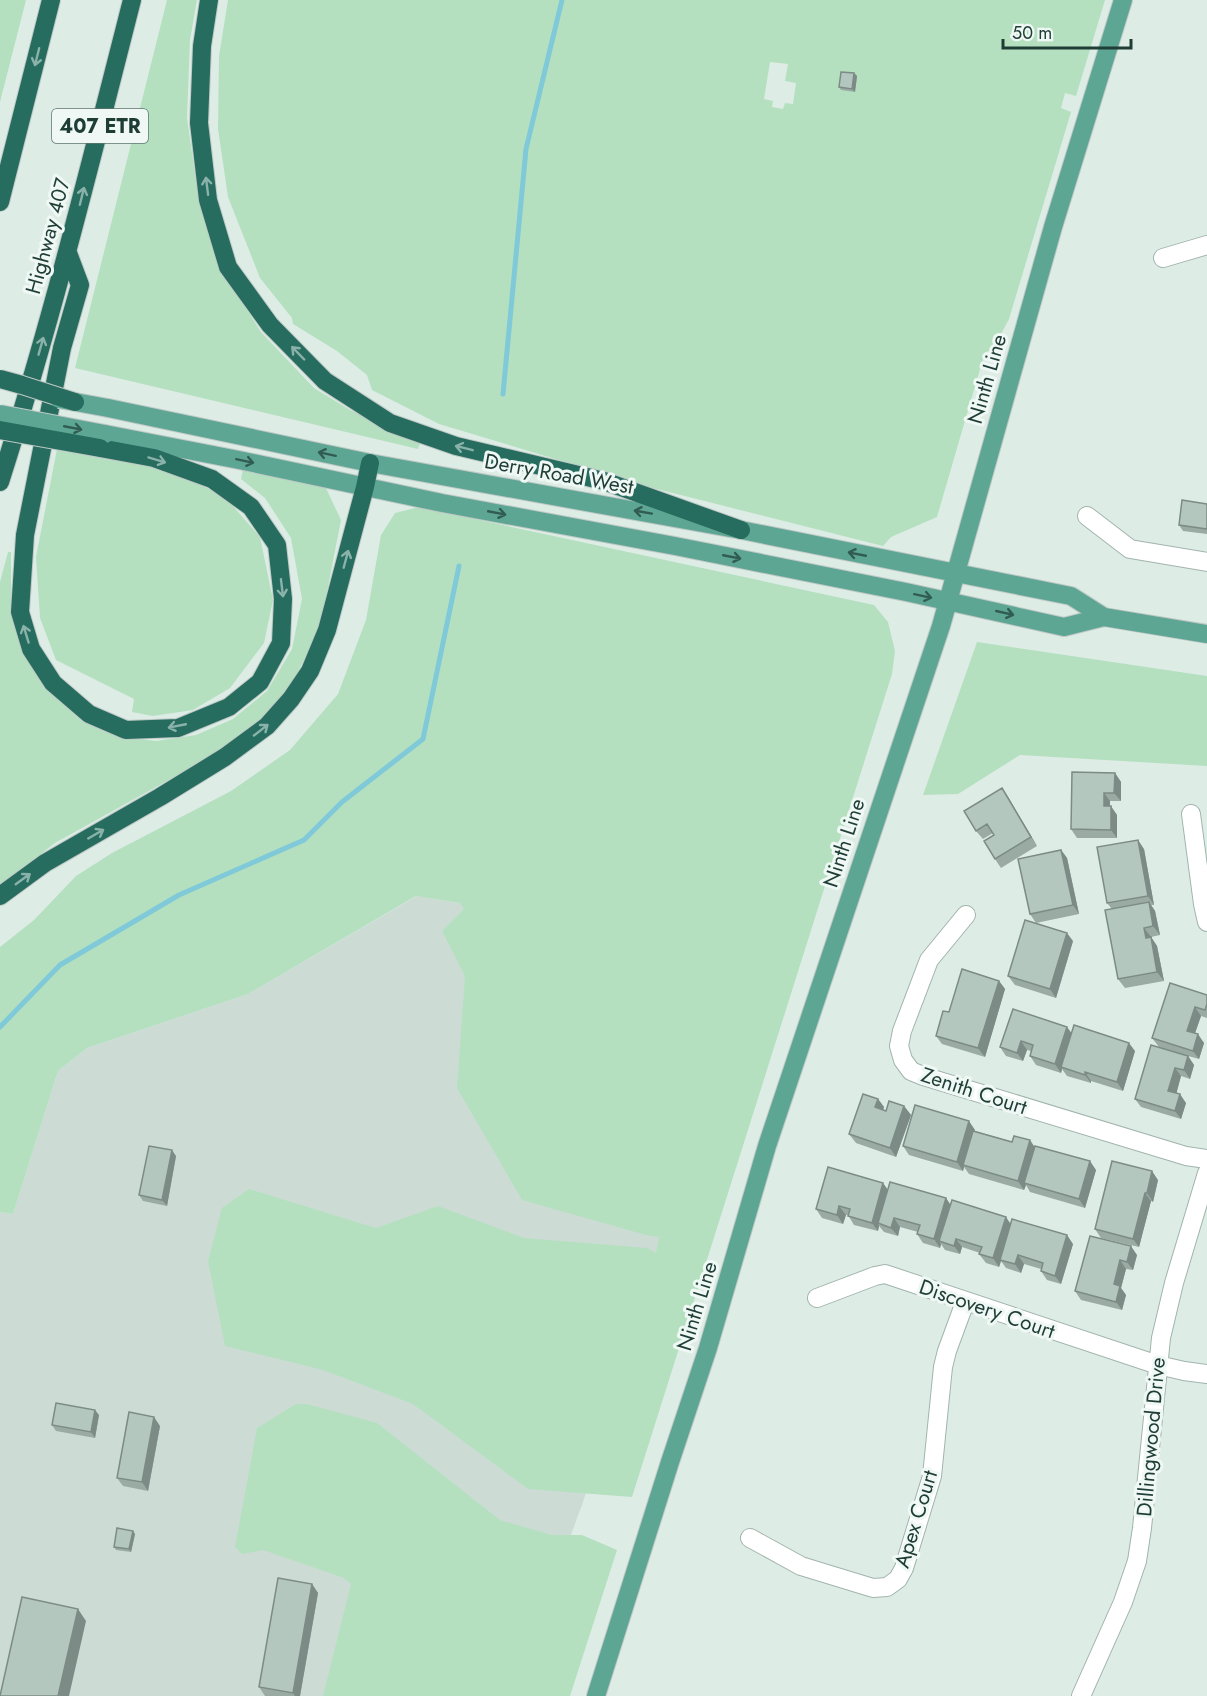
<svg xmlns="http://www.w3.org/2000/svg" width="1207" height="1696" font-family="Jost,sans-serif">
<rect width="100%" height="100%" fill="#deece6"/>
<!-- built -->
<path fill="#ccdcd5" d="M417,896L755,952L583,1502L512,1696H0V1212L13,1214L58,1071L87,1048L248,994Z"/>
<!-- green -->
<path fill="#b4e0c0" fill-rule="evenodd" d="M0,0H26L0,102Z
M167,0H197L190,40L187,118L199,202L221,269L261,332L314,388L350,410L420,443L418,449L75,368Z
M228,0H1105L1076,96L1065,93L1061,108L1071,112L1009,319L992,351L985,352L937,517L891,537L883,546L645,486L439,424L372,390L367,375L337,351L293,324L292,318L260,278L228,197L218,129L219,56ZM770,62L788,64L785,81L796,83L793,104L785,103L783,109L772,107L773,101L764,99Z
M58,444L164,467L225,497L260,537L273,600L264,643L230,688L193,710L153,716L132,712L134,699L56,660L40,618L36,557Z
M243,469L325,486L341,520L320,628L291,685L258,722L219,752L55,843L0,885V582L8,552H11V610L24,652L48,691L83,722L122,737L156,741L196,735L233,719L267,691L292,649L302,599L291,538L265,498L241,479Z
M419,507L874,605L888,622L895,651L892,674L632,1497L528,1489L413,1404L323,1370L225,1346L208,1261L222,1208L249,1189L376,1228L438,1206L524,1238L647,1248L656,1253L659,1237L646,1235L522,1200L457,1088L465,976L442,931L464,909L460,903L416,896L248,994L87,1048L58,1071L13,1214L0,1212V947L34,920L76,876L112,853L231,791L290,750L338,694L366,620L381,535L395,513Z
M977,642L1207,676V766L1020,755L958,794L923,795Z
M296,1404H307L377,1423L500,1520L552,1535H582L617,1550L570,1696H323L351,1584L344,1578L263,1550L242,1554L235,1547L257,1428Z"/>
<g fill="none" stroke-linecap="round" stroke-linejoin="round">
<!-- stream -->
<path stroke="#7fc9d8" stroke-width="5" d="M503,394L526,149L562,0
M0,1027L60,965L179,895L304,840L342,802L423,739L459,566"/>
<defs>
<path id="minor" d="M1163,258L1207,245
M1087,516L1130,549L1207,562
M1191,814L1203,904L1207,922
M966,915L929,960L902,1031L899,1046L903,1060L911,1071L923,1076L1186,1156L1207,1159
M817,1298L875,1276L885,1274L1158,1365L1184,1371L1207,1374
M750,1538L801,1566L873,1588L887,1587L898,1579L904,1568L932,1476L943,1367L947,1351L965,1302
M1081,1696L1123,1602L1137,1561L1142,1528L1161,1338L1174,1283L1207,1173"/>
<path id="major" d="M108,408L370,463L741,530L1071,596L1104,617
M105,434L239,460L442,503L675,546L906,592L1064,627L1104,617L1207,634
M596,1696L670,1462L708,1348L767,1146L941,626L1053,227L1123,0"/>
<path id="highway" d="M209,0L202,46L199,123L208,200L228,267L270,325L325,381L390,423L456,446L604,481L741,530
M0,202L51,0
M68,253L80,285L62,348L25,535L20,612L31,649L53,683L89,714L126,730L178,728L229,707L260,682L281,643L283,599L277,545L251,507L212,479L154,458L100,448
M0,482C51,323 91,161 132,0
M0,896L45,863L160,797L225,757L267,726L291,699L310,671L327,630L365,487L370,463"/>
</defs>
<!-- minor casing -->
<use href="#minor" stroke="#a1b4ad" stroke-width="20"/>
<!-- major casing -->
<use href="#major" stroke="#c0c9c6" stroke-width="20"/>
<!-- highway casing -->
<use href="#highway" stroke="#c0c9c6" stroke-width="20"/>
<!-- minor -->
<use href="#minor" stroke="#fff" stroke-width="18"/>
<!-- major -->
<use href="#major" stroke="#5ea694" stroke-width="18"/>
<!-- highway -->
<use href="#highway" stroke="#266d5f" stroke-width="18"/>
<defs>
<path id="major-bridge" d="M59,399L108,408
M0,414L105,434"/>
<path id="highway-bridge" d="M0,379L22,385L75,402
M0,430L100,448"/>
</defs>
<!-- major-bridge casing -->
<use href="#major-bridge" stroke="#c0c9c6" stroke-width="20" stroke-linecap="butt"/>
<!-- highway-bridge casing -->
<use href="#highway-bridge" stroke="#c0c9c6" stroke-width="20" stroke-linecap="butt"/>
<!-- major-bridge -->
<use href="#major-bridge" stroke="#5ea694" stroke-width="18"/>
<!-- highway-bridge -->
<use href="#highway-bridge" stroke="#266d5f" stroke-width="18"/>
</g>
<!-- wall -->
<path fill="#9aaba4" d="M854,73L857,76L855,92L841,90L839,87Z
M1207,504V534L1183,531L1179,525Z
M1115,773L1121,782V801H1110V806L1117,815V838H1077L1071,829Z
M1008,797L1037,846L1001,868L995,859L994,835L993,833L983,839L976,831Z
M1144,849L1154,905H1151L1155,911L1160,935L1151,937L1157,946L1164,981L1125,988L1118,979L1112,909L1107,903Z
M1061,850L1067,858L1079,914L1036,923L1030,914Z
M1073,941L1056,998L1015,985L1008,976Z
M999,981L1005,989L985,1057L942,1044L936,1036L949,1012Z
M1207,995V1018L1201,1016L1195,1033L1204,1043L1199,1059L1188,1056L1194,1065L1190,1079L1181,1076L1176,1093L1186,1103L1181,1119L1141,1107L1135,1099L1159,1047L1152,1038Z
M1013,1009L1072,1033L1135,1051L1123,1091L1091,1081V1083L1067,1076L1062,1069L1061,1073L1036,1065L1030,1056L1031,1051L1027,1050L1023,1061L1006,1056L1000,1047Z
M878,1099L884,1107L883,1110L886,1111L904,1106L911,1115L896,1157L856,1143L849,1134Z
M975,1130V1131L1012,1142L1035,1147L1096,1170L1085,1208L1030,1192L1026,1185L1024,1190L969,1174L964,1167L963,1171L909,1155L903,1146Z
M176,1156L167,1206L143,1201L139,1195Z
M1158,1180L1153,1202L1151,1201L1139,1247L1101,1238L1095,1229Z
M883,1183L888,1190L946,1198L950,1205L1073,1244L1061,1284L1047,1280L1041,1271V1269L1024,1264L1021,1273L1006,1268L1001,1261L999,1267L986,1263L979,1254L980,1253L962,1247L960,1254L945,1250L941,1244L940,1248L923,1243L917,1234L918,1232L900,1227L898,1236L884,1232L879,1226L878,1231L854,1225L848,1215H846L843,1224L822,1218L816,1209Z
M1090,1236L1137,1255L1133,1270L1126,1269L1121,1288L1126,1295L1122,1310L1081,1300L1075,1291Z
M99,1415L95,1438L56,1431L52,1425Z
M160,1426L148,1491L123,1486L117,1478Z
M133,1531L135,1534L131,1552L116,1550L114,1547Z
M312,1584L318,1593L300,1696H265L259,1687Z"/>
<!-- shaded-wall -->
<path fill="#7d8b86" d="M854,73L857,76L855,92L852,89Z
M1115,773L1121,782V801L1114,793Z
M1002,788L1008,797L1037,846L1031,837Z
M1104,793L1110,801V815L1104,806Z
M1111,806L1117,815V838L1111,830Z
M1138,840L1144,849L1154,905L1148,896Z
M1061,850L1067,858L1079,914L1073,905Z
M1149,902L1155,911L1160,935L1153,926Z
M1144,928L1151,937L1146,938Z
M1067,933L1073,941L1056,998L1050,989Z
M1151,937L1157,946L1164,981L1157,972Z
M999,981L1005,989L985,1057L978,1048Z
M1195,1007L1201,1016L1193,1039L1187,1031Z
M1067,1027L1073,1035L1061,1067L1062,1069L1061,1073L1055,1064Z
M1198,1034L1204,1043L1199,1059L1193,1051Z
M1021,1041L1027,1050L1023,1061L1017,1053Z
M1129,1043L1135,1051L1123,1091L1117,1082Z
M1188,1056L1194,1065L1190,1079L1184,1070Z
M1175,1068L1181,1076L1175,1099L1168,1091Z
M1085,1072L1091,1081V1083L1085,1075Z
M1180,1094L1186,1103L1181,1119L1175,1111Z
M878,1099L884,1107L881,1116L875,1107Z
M904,1106L911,1115L896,1157L890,1148Z
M969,1121L975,1130L965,1166L963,1165L964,1167L963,1171L957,1162Z
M1030,1140L1036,1149L1024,1183L1026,1185L1024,1190L1018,1181Z
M172,1150L176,1156L167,1206L162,1200Z
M1090,1161L1096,1170L1085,1208L1079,1199Z
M1152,1171L1158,1180L1153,1202L1147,1193Z
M883,1183L889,1192L878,1223L879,1226L878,1231L872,1223Z
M1145,1193L1151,1201L1139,1247L1133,1239Z
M946,1198L952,1207L939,1241L941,1244L940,1248L934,1239Z
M839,1206L846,1215L843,1224L837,1215Z
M1006,1217L1012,1226L1000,1260L1001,1261L999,1267L993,1258Z
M894,1218L900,1227L898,1236L891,1228Z
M1067,1235L1073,1244L1061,1284L1055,1276Z
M956,1239L962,1247L960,1254L954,1246Z
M1131,1246L1137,1255L1133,1270L1127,1262Z
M1018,1255L1024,1264L1021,1273L1015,1264Z
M1120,1260L1126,1269L1121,1288L1126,1295L1122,1310L1116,1302L1114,1284Z
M95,1410L99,1415L95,1438L91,1432Z
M154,1417L160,1426L148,1491L142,1482Z
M133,1531L135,1534L131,1552L129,1549Z
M312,1584L318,1593L300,1696H295L293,1693Z
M78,1609L86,1621L69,1696H58Z"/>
<!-- building -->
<path fill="#b3c7bf" stroke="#7d8b86" stroke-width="1.5" d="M841,72L854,73L852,89L839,87Z
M1182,500L1207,504V529L1179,525Z
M1072,772L1115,773L1114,793H1104V806H1111V830L1071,829Z
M1002,788L1031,837L995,859L984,841L994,835L987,824L976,831L964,811Z
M1138,840L1148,896L1107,903L1097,847Z
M1061,850L1073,905L1030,914L1018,859Z
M1149,902L1153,926L1144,928L1146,938L1151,937L1157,972L1118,979L1105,910Z
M1025,920L1067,933L1050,989L1008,976Z
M962,969L999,981L978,1048L936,1036L943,1011L949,1012Z
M1170,983L1207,995V1004L1205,1010L1195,1007L1187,1031L1198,1034L1193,1051L1152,1038Z
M1013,1009L1067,1027L1055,1064L1030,1056L1033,1045L1021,1041L1017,1053L1000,1047Z
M1074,1025L1129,1043L1117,1082L1085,1072V1075L1061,1067Z
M1151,1045L1188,1056L1184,1070L1175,1068L1168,1091L1180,1094L1175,1111L1135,1099Z
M863,1094L878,1099L875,1107L886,1111L889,1101L904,1106L890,1148L849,1134Z
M915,1105L969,1121L957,1162L903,1146Z
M973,1131L1012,1142L1014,1136L1030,1140L1018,1181L963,1165Z
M149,1146L172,1150L162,1200L139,1195Z
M1035,1146L1090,1161L1079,1199L1024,1183Z
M1112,1161L1152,1171L1147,1193H1145L1133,1239L1095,1229Z
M828,1167L883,1183L872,1223L848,1216L850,1209L839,1206L837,1215L816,1209Z
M890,1182L946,1198L934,1239L917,1234L920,1225L894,1218L891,1228L878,1223Z
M952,1200L1006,1217L993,1258L979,1254L982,1247L956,1239L954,1246L939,1241Z
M1012,1219L1067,1235L1055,1276L1041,1271L1043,1263L1018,1255L1015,1264L1000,1260Z
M1090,1236L1131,1246L1127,1262L1120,1260L1114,1284L1120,1286L1116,1302L1075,1291Z
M56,1403L95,1410L91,1432L52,1425Z
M129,1412L154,1417L142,1482L117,1478Z
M117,1528L133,1531L129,1549L114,1547Z
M278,1578L312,1584L293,1693L259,1687Z
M22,1597L78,1609L58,1696H0Z"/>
<!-- one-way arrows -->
<defs><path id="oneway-shaft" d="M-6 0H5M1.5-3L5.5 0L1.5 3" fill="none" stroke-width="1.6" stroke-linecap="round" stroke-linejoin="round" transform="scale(1.5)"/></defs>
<g stroke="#8ab2aa">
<use href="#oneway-shaft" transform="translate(37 57) rotate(104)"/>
<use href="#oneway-shaft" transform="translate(207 186) rotate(-97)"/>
<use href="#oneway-shaft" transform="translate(82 196) rotate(-76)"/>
<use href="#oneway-shaft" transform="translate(41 346) rotate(-74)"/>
<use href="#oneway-shaft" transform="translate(298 353) rotate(-134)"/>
<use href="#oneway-shaft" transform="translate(464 448) rotate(-166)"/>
<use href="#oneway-shaft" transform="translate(157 460) rotate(17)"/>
<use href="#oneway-shaft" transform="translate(346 559) rotate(-75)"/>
<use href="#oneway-shaft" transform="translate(282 588) rotate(83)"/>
<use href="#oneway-shaft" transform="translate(26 634) rotate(-107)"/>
<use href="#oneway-shaft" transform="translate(177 726) rotate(169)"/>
<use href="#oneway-shaft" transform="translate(261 730) rotate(-38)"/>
<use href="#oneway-shaft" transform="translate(96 834) rotate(-30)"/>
<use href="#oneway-shaft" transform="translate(23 879) rotate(-36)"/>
</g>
<g stroke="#315c52">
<use href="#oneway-shaft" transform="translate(73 428) rotate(11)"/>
<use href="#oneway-shaft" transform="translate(327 454) rotate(-168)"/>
<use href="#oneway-shaft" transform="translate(245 461) rotate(12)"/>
<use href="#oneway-shaft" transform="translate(643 512) rotate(-170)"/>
<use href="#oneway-shaft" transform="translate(497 513) rotate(11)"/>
<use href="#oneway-shaft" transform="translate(857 554) rotate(-169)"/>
<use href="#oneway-shaft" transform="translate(732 557) rotate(11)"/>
<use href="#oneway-shaft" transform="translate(923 596) rotate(12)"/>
<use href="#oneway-shaft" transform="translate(1005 613) rotate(13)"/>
</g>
<g text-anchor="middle" stroke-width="6" stroke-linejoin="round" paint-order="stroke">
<!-- shield labels -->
<rect fill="#eff8f4" stroke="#5d756e" stroke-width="1.5" x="52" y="109" width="96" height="34" rx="4.5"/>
<g font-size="20" font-weight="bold" fill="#1e3d35">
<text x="100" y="133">407 ETR</text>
</g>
<!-- street labels -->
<g font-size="21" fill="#1e3d35" stroke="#eff8f4">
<text transform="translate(48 236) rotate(-75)" y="7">Highway 407</text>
<text transform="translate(987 379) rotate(-74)" y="7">Ninth Line</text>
<text transform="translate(559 474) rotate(10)" y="7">Derry Road West</text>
<text transform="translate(844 843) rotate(-72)" y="7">Ninth Line</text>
<text transform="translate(974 1091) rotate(18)" y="7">Zenith Court</text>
<text transform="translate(697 1306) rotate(-73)" y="7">Ninth Line</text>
<text transform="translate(987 1309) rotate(19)" y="7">Discovery Court</text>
<text transform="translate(1151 1437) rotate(-85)" y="7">Dillingwood Drive</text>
<text transform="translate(916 1519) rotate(-73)" y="7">Apex Court</text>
</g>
</g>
<!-- scale -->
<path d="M1003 39v9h128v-9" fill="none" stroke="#1e3d35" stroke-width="3"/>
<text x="1012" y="39" font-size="18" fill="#1e3d35" stroke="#eff8f4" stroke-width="4.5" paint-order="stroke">50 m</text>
</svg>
